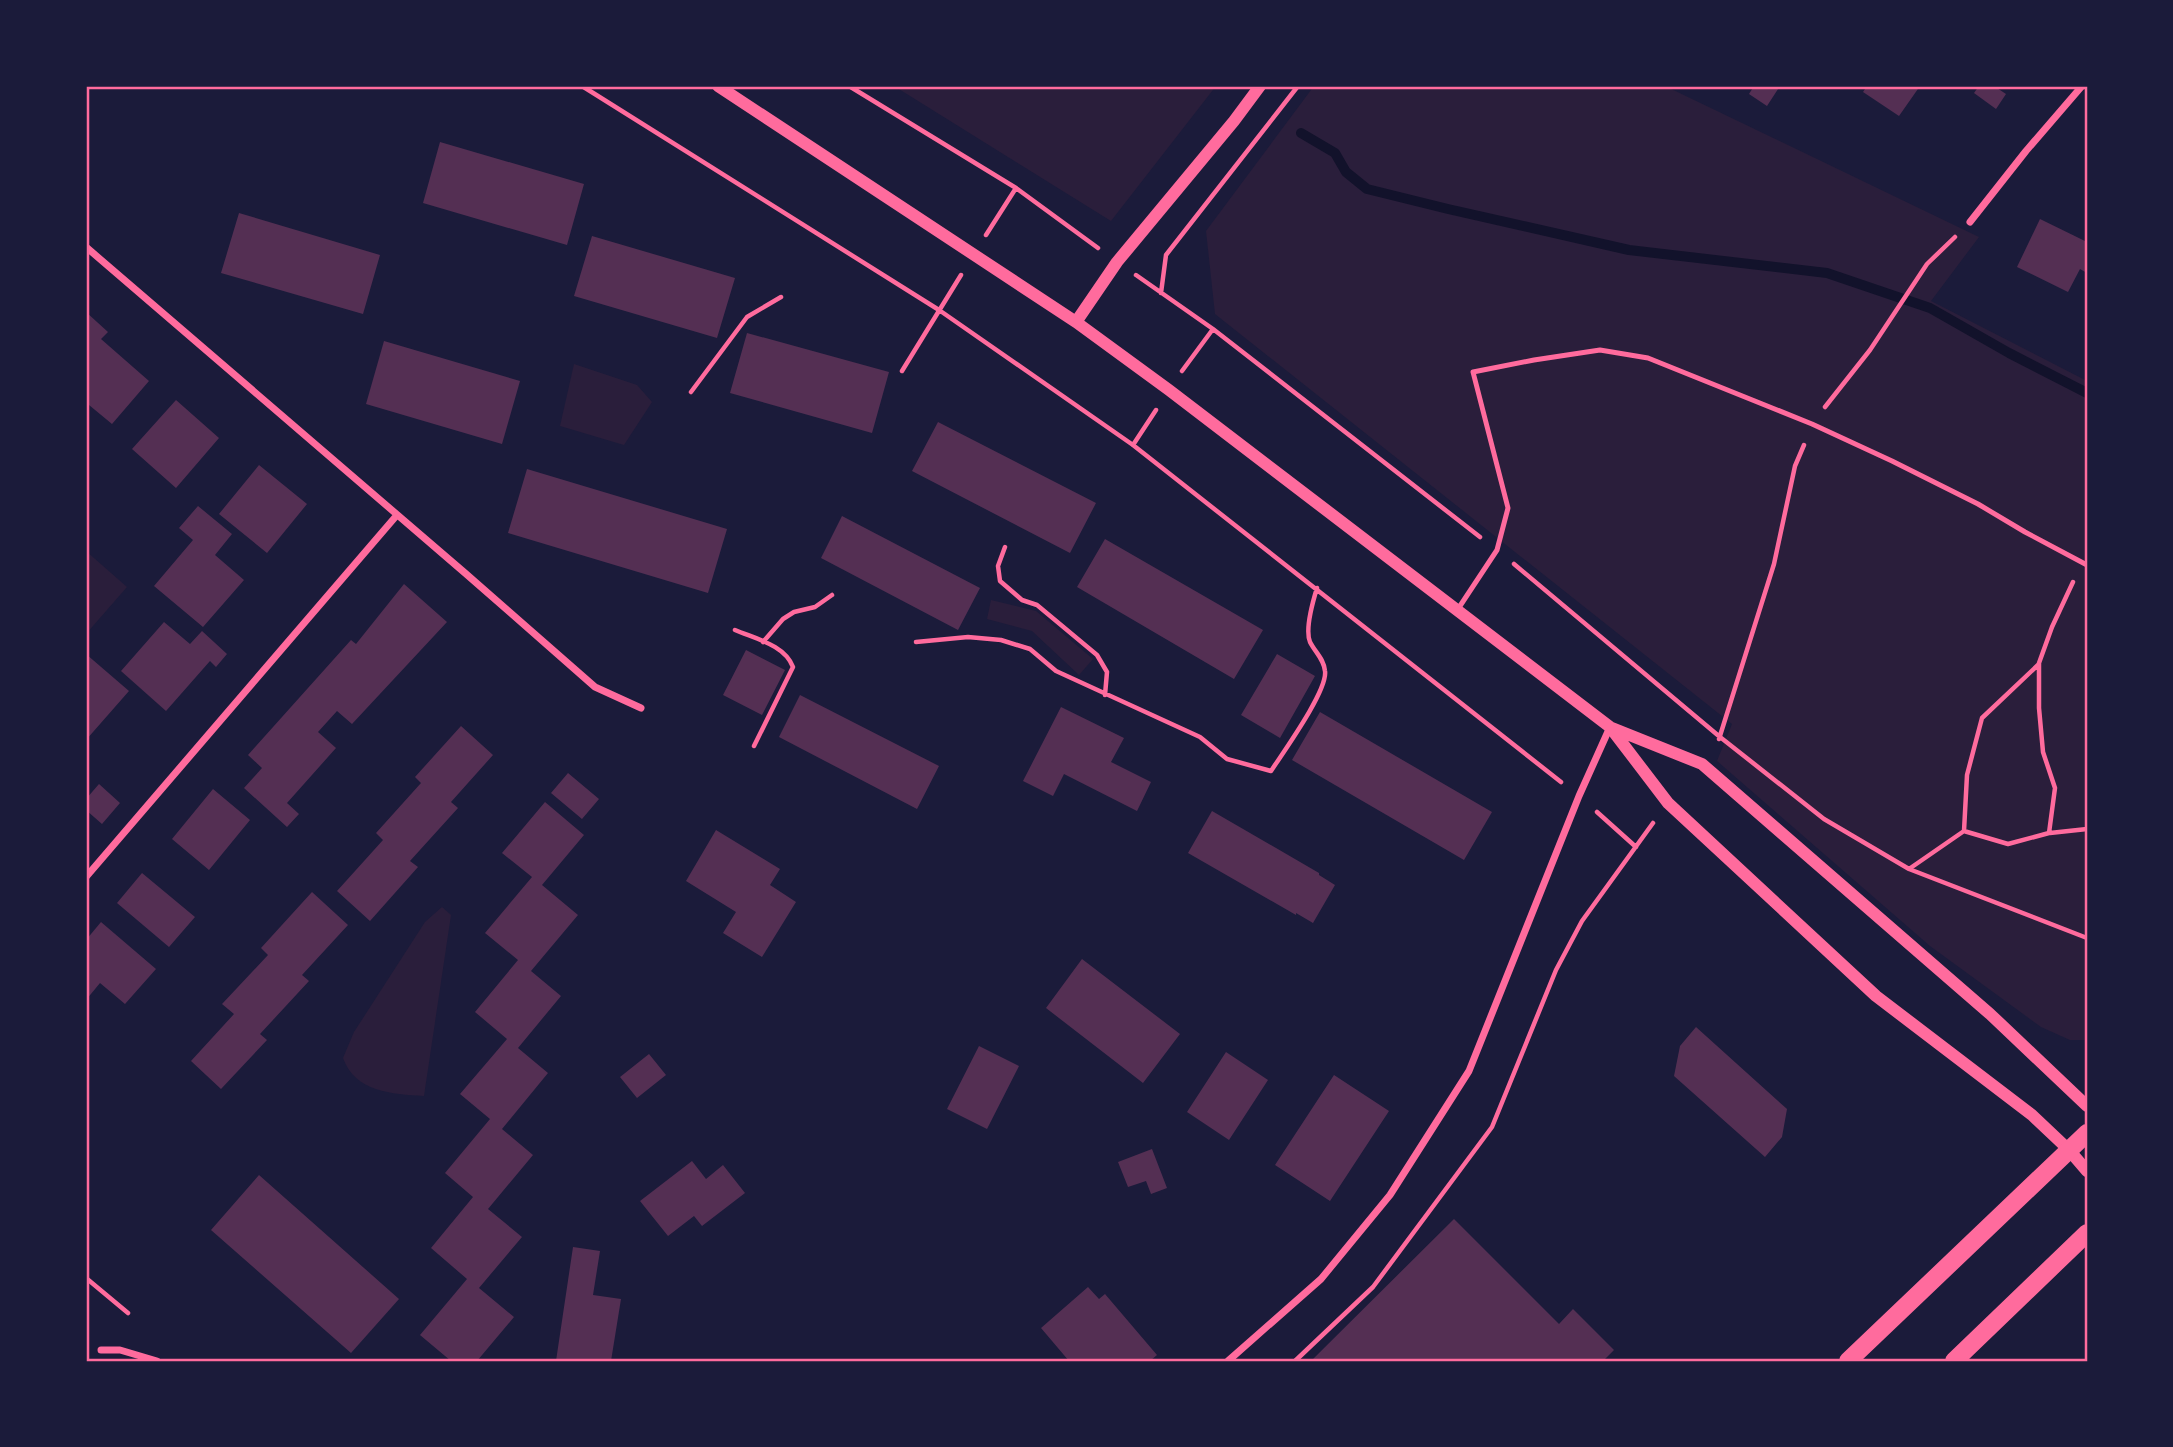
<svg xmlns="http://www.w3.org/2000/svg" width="2173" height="1447" font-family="Poppins,sans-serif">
<rect width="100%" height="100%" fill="#1b1b3a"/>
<!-- green -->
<path fill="#2a1e3b" d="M894,86H1216L1111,221Z
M1314,86H1665L1979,237L1931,301L2087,381V1040H2070L2041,1027L1930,946L1717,761L1732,724L1215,314L1206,231Z
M574,364L637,385L652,402L624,445L560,426Z
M86,551L127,587L86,634Z
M991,600L1036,611L1093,659L1079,675L1032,631L987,619Z
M442,907L451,915L424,1096C392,1094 355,1092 343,1058L354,1032L425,922Z"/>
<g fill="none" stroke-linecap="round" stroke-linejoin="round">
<!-- stream -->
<path stroke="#12122b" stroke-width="10" d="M1301,133L1335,153L1346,172L1367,189L1448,209L1629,250L1827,273L1930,308L2009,353L2087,393"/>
</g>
<!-- building -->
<path fill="#542f53" d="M1754,86H1780L1767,106L1749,94Z
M1867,86H1920L1899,116L1863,92Z
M1979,86H1994L2006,94L1996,109L1974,93Z
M440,142L584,184L567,245L423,203Z
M239,213L380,255L363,314L221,273Z
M2040,219L2087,242V273L2080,269L2068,292L2017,267Z
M592,236L735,278L717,338L574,296Z
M86,312L108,332L101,339L149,381L112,424L89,405L86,409Z
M747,333L889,372L872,433L730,393Z
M384,341L520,381L502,444L366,404Z
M176,400L219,438L176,488L132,449Z
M938,422L1096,503L1070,553L912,471Z
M259,465L307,504L267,553L219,514Z
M527,469L727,529L708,593L508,533Z
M198,506L232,534L215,555L244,580L203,627L154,586L193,540L179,528Z
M842,516L980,588L958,630L821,558Z
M1105,539L1263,630L1234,679L1077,587Z
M404,584L447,622L352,724L337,711L318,732L336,748L287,803L299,814L287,827L244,788L262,768L248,755L351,640L356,644Z
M164,622L190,644L202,631L227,654L216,667L210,661L166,711L121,671Z
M746,650L785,670L762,715L723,695Z
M86,654L129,691L86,740Z
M1277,654L1315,676L1280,738L1241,715Z
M800,695L939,766L917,809L779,737Z
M1061,707L1124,738L1111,762L1151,782L1137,811L1064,774L1053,796L1023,781Z
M1320,712L1492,812L1464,860L1292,760Z
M461,726L493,755L451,802L458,808L410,861L418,867L370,921L337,891L383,840L376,833L421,783L415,777Z
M568,773L599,799L582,819L551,793Z
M99,784L120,803L102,824L86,810V799Z
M213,789L250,820L209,870L172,839Z
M545,802L584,835L542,885L578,915L531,971L561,996L518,1048L548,1073L502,1129L533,1155L488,1209L522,1237L479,1288L514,1317L477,1361H451L420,1335L467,1279L431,1248L473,1197L445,1173L490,1119L460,1094L507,1039L475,1012L518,960L485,933L532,877L502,853Z
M1212,811L1319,873V875L1335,885L1313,923L1296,913V915L1188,853Z
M716,830L780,869L770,885L796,902L762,957L723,933L736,912L686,881Z
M142,873L195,917L169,947L117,903Z
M312,892L348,925L302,975L309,981L260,1034L267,1040L221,1089L191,1061L234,1014L222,1004L268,955L261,948Z
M101,922L156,969L125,1004L100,983L86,1000V940Z
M1082,959L1180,1034L1143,1083L1046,1008Z
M1696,1027L1787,1109L1782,1137L1765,1157L1674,1076L1680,1046Z
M979,1046L1019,1066L987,1129L947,1109Z
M1226,1052L1268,1080L1229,1140L1187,1112Z
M649,1054L666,1075L637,1098L620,1077Z
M1334,1075L1389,1111L1330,1201L1275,1165Z
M1152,1149L1167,1188L1151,1194L1146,1181L1128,1187L1118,1162Z
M692,1161L706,1179L723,1165L745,1193L702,1226L694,1216L668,1236L640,1201Z
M259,1175L399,1299L351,1353L211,1230Z
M1454,1219L1559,1324L1573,1309L1614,1350L1603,1361H1311Z
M573,1247L600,1251L593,1295L621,1299L611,1361H556Z
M1088,1287L1099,1299L1105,1294L1157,1355L1150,1361H1069L1041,1328Z"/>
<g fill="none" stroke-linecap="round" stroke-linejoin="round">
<!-- path -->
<path stroke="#ff6b9d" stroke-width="4.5" d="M582,86L939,310L1133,445L1561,782
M849,86L1016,188L1098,248
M986,235L1016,188
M1136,275L1213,329L1480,537
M1161,293L1166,255L1298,86
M902,371L961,275
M1182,371L1213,329
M691,392L747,317L781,297
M1825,407L1870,350L1927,264L1955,237
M1133,445L1156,410
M1005,547L998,566L1000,581L1022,600L1037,605L1097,655L1107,672L1105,695
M1514,564L1720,737L1824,819L1909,869L2087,938
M735,630C756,639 785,645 793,667L754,746
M763,642L783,619L794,612L815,607L832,595
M916,642L968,637L1001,640L1030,649L1056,671L1200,737L1227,759L1271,771C1284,751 1328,690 1325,671C1324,659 1315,652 1310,642C1305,630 1313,601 1317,588
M1719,739L1774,564L1795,466L1804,445
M1597,812L1636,847
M1964,831L1967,775L1982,718L2039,664
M2050,833L2087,829
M1909,869L1964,831L2008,844L2049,833L2055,788L2043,752L2039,708V663L2052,627L2073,582
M86,1278L128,1313
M1295,1361L1373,1287L1492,1127L1556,970L1582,921L1653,823"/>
<!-- service -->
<path stroke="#ff6b9d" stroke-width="5" d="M1458,609L1497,550L1508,508L1473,372L1534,360L1600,350L1648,358L1812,424L1892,461L1978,504L2025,532L2087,565"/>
<!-- minor -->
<path stroke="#ff6b9d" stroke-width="7" d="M1970,222L2026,151L2082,86
M86,247L465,573L595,687L641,708
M86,877L397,515
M101,1350H120L157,1361
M1228,1361L1321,1279L1390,1195L1469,1071L1579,796L1610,727"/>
<!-- tertiary -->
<path stroke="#ff6b9d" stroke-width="12" d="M718,86L1076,322L1169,390L1610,727L1668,803L1876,996L2032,1115L2069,1150L2087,1171
M1076,322L1117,262L1234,121L1260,86
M1612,728L1702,764L1990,1014L2087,1106"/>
<!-- primary -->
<path stroke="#ff6b9d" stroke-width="18" d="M1848,1361L2087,1133
M1954,1361L2087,1233"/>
</g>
<!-- border -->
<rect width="2173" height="1447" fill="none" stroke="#1b1b3a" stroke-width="175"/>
<rect x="88" y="88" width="1998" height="1272" fill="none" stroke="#ff6b9d" stroke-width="2.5"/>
</svg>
